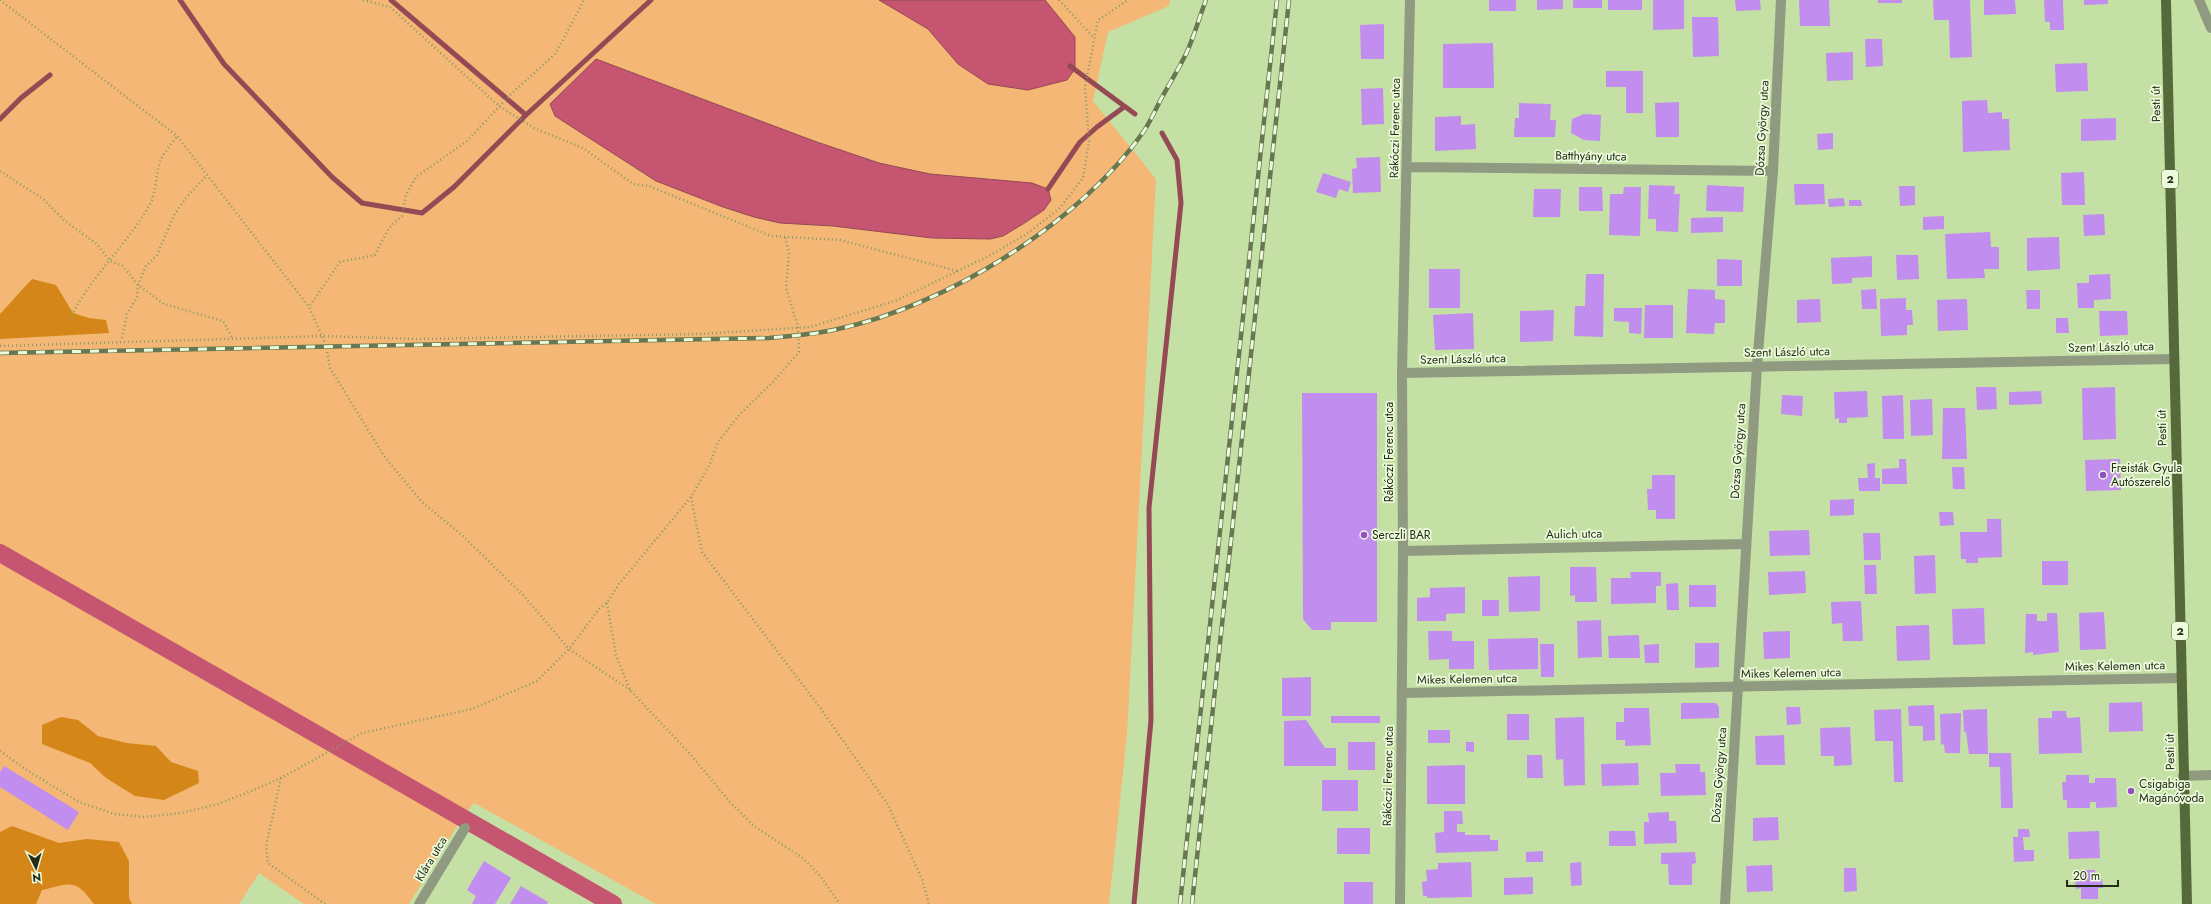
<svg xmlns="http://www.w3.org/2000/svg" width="2211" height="904" font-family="Jost,sans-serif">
<rect width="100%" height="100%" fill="#c5e0a4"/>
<!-- green -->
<path fill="#f4b775" d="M0,0H1170L1169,6L1108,32L1093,101L1156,179L1127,735L1109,904H656L474,803L462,818L409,904H304L259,873L239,904H0Z"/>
<!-- forest -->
<path fill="#d48619" d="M32,279L56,285L73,313L89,318L106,320L109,333L0,339V314Z
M61,717L78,720L98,736L127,743L156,746L171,762L198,771L199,783L164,800L135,796L106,778L90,763L42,744V725Z
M12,826L59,843L87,839L119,842L129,861V898L132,904H94C75,878 71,883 42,890L36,904H0V832Z"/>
<!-- water -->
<path fill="#c55570" stroke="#944955" d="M879,0H1045L1075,37V69L1067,80L1028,90L988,84L958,64L928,29Z
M596,59L814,141L879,163L930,174L1032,183L1048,189L1051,200L1044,210L1023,224L1003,236L990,239L932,238L833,226L780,223L754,217L723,207L656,181L555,116L550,104Z"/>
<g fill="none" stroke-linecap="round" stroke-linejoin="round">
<!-- stream -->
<path stroke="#944955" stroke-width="5" d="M180,0L224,64L332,177L362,203L422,213L454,187L526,115L651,0
M391,0L526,115
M1070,66L1135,114
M0,119L21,98L50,75
M1048,189L1080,142L1097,127L1124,107
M1134,904L1151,720L1149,508L1181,203L1177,160L1162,133"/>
<!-- canal -->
<path stroke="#c55570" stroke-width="18" d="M0,553L613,904"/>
</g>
<!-- building -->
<path fill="#c18dee" d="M1489,0H1516V11H1489Z
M1537,0H1563V9L1537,10Z
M1573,0H1602V8H1573Z
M1608,0H1642V10H1608Z
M1653,0H1684V29L1653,30Z
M1735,0H1760L1761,10L1736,11Z
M1799,0H1829L1830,26H1800Z
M1878,0H1902V3H1878Z
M1933,0H1970L1972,57L1950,58L1949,20H1934Z
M1984,0H2015L2016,14L1984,15Z
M2044,0H2063L2064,30H2050V22H2045Z
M2084,0H2108V4L2084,5Z
M1692,17H1718L1719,56L1693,57Z
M1384,24V59H1361L1360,25Z
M1865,39H1882L1883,66L1866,67Z
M1493,43L1494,88H1443V44Z
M1853,52V80L1827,81L1826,53Z
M2087,63L2088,91L2056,92L2055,64Z
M1606,71H1643V113H1626V87H1606Z
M1383,88L1384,124L1362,125L1361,89Z
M1987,100L1988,113L2002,112V119H2009L2010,150L1963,152L1962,101Z
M1679,102V137H1656L1655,103Z
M1519,103L1551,104L1550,120H1556L1555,137H1514L1515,118H1519Z
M1584,114L1601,115L1600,141L1584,140L1571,133L1572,119Z
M1461,116V125L1475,124L1476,149L1435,151V117Z
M2116,118V140L2081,141V119Z
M1833,133V149L1818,150L1817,134Z
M1380,157L1381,192L1353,193L1352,169L1357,168L1356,158Z
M2084,172L2085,205H2062L2061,173Z
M1323,173L1351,182L1348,192L1339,189L1336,198L1316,192Z
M1794,184H1824L1825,204L1795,205Z
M1649,185L1675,186L1674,194H1680L1678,232L1656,231V219H1648Z
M1707,185L1744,187L1743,212L1706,211Z
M1899,186H1915V205L1900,206Z
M1579,187H1602L1603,211H1579Z
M1624,187H1641L1640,236L1609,235L1610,194H1623Z
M1534,189H1561L1560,217H1533Z
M1844,198L1845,206L1829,207L1828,199Z
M1849,200H1861L1862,206H1849Z
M2104,214L2105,235L2084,236L2083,215Z
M1944,216V229L1923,230V217Z
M1723,217V232L1691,233V218Z
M1990,232L1991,247H1999V269H1984L1985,278L1947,279L1945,234Z
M2059,237L2060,269L2027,271V238Z
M1896,255H1918L1919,279L1897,280Z
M1872,256V277L1852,278V283L1832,284L1831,258Z
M1717,259L1742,260V286H1717Z
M1429,269H1460V308H1429Z
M1586,274H1604L1603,337L1574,336L1575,306H1585Z
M2110,274L2111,299L2094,300V308H2078L2077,283H2089V275Z
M1688,289L1715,290V299L1725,300V323H1715L1714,334L1686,333Z
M1876,289L1877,309H1862L1861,290Z
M2026,290H2040V309H2027Z
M1906,298V310H1912L1913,325H1907V335L1881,336L1880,299Z
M1820,299L1821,322L1797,323V300Z
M1967,299L1968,330L1938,331L1937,300Z
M1645,305H1673V338H1644Z
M1614,308H1642L1641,334L1629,333V322L1614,321Z
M1554,310L1553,341L1520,342V311Z
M2099,311H2127L2128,335L2100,336Z
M1473,313L1474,349L1435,350L1433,315Z
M2056,318H2068L2069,333H2056Z
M1976,387H1996L1997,409L1977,410Z
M2115,387L2116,439L2083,440L2082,388Z
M1867,391L1868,417L1847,418V423H1839V418L1835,419L1834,392Z
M2041,391L2042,404L2009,405V392Z
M1302,393H1377V622H1331V630H1312L1303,619Z
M1782,395L1803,396L1802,416L1781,414Z
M1903,395L1904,439H1883L1882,396Z
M1932,399L1933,435L1911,436L1910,400Z
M1943,408H1965L1967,459H1942Z
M1899,459H1906L1907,484H1882V469L1899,468Z
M2120,459L2121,490L2086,491L2085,460Z
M1875,463V478H1880V491H1859L1858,478H1868L1867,464Z
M1952,467H1964L1965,489H1953Z
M1652,475H1675V519H1656V510H1648L1647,489H1652Z
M1854,499V515L1830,516V500Z
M1939,512H1953L1954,525L1940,526Z
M1987,519H2001L2002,557L1978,558V563H1966V559H1961L1960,532H1987Z
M1809,530L1810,555L1770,556L1769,531Z
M1863,533H1880L1881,560H1864Z
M1935,555L1936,593L1915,594L1914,556Z
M2042,561H2068V585H2042Z
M1864,565H1876L1877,594H1865Z
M1570,567H1596L1597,602H1575V595L1570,596Z
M1805,571L1806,593L1769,595L1768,572Z
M1630,572H1661V586H1656V603L1611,604V578H1631Z
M1540,576V611L1509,612L1508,577Z
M1678,583L1679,610H1667L1666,584Z
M1689,585H1716V607H1689Z
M1465,587V613L1446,614V621H1417V598L1430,597V588Z
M1482,600H1499V616H1482Z
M1861,601L1863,641H1843L1842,623L1832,624L1831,602Z
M1984,608L1985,644L1953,645L1952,609Z
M2104,612L2106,649L2080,650L2079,613Z
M2047,613H2057L2059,652L2033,655V652L2025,653L2026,614H2037V621H2047Z
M1601,620L1602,657L1578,658L1577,621Z
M1929,625L1930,660L1897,661L1896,626Z
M1428,631H1452V641H1474V669H1449V659L1429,660Z
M1790,631V658L1764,659L1763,632Z
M1639,635L1640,658H1609L1608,636Z
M1538,638V669L1489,670L1488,639Z
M1695,643H1719V667L1695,668Z
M1540,644H1554V677H1541Z
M1659,644V663H1645L1644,645Z
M1311,677V716H1282V678Z
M2142,702L2143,731L2109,732V703Z
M1681,703H1716L1719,707V718L1681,719Z
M1934,705L1935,740L1923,741V726H1909L1908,706Z
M1786,707H1800L1801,724L1787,725Z
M1624,708H1649L1651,745L1625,746V740H1616V722H1624Z
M1901,709L1903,782H1894L1893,741H1875L1874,710Z
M1987,709L1988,754H1969L1966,732H1964L1963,710Z
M2052,711H2066L2067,718L2080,717L2082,753L2039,754L2038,718H2052Z
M1961,713L1960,753H1945L1944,744L1941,745L1940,714Z
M1507,714H1529V740H1507Z
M1331,716H1380V723H1331Z
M1584,717L1585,785L1564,786L1563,759L1556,760L1555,718Z
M1306,720L1325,748H1336V766H1284V721Z
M1850,727L1852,765L1834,766V756H1821L1820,728Z
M1428,730H1450V743H1428Z
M1784,735L1785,765H1756L1755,736Z
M1348,742H1375V770H1348Z
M1466,742H1474V752L1466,751Z
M1989,753H2011L2013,808H2001L2000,767H1989Z
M1527,755H1542L1543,778H1527Z
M1638,763L1639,785L1602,786L1601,764Z
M1675,764H1700V772H1705L1706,795L1661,796L1660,773H1676Z
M1465,765V804H1427V766Z
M4,766L79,812L68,830L0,787V772Z
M2066,775H2089V783H2095V778H2116L2117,807L2096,808V802H2090V808H2067V800H2063L2062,782H2066Z
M1322,780H1358V811H1322Z
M1444,811H1462L1463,824H1457V832H1465V835H1490V840H1498V851L1436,853L1435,833L1444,832Z
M1669,812V821H1676L1677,843L1644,844V822H1649L1648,813Z
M1778,817L1779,840L1753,841V818Z
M1337,828H1370V854H1337Z
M2018,829H2029L2030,837H2023L2024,850H2034V861L2014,862L2013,837H2018Z
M1609,831H1635L1636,846H1609Z
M2099,831L2100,858L2069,859L2068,832Z
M1543,851V862H1526V852Z
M1695,852L1696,863L1692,864V885H1669L1668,864H1661V853Z
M484,861L511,878L495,904H472L476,896L467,890Z
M1471,862L1472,897L1427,898V896H1423L1422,882L1427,881L1426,870L1438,869V863Z
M1581,862L1582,885L1571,886L1570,863Z
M1772,865L1773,891L1747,892L1746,866Z
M1844,868H1856L1857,891L1844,892Z
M2080,870H2095V879H2102L2103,888H2098V899H2081V888L2076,889L2075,878L2081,877Z
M1533,877V894L1504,895V878Z
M1344,882H1373V904H1344Z
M521,886L548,902L547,904H510Z"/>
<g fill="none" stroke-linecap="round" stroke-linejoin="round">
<!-- path -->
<path stroke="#869a6c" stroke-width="2.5" stroke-dasharray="1 3" stroke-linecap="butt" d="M0,0L177,136L309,307
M363,0L390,7L499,106L534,128L583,148L633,184L649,186L771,236L840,240L957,271
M1059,0L1094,38
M0,171L43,199L65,221L97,244L110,261L123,266L138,285L164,304L223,321L233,339
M70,319C90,277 126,246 149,206C157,192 155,176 160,162C163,153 172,144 177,136
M122,338L127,314L137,297L138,285L146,266L157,255L174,215L186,198L207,175
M0,346L322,336L309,307L340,262L375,255L389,228L402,216L406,195L416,177L467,141L510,95L556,53L584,0
M691,497L702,552L821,709L888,805L922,879L929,904
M607,603L616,655L630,690L690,754L730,802L754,826L804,859L820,876L840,904
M630,690L569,649L523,595L464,537L422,502L384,456L330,368L326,345L322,336L418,339L700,334L810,327L895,301L987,257L1025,235L1059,209L1083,178L1089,142L1085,87L1098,20L1128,0
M0,751L25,769L79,802L115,814L145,817L181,813L218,804L249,792L281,778L362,733L472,709L537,681L569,649L599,609L607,603L619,584L691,497L710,464L718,442L740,414L773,382L799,352L798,327L786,288L789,253L785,236
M281,778L266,846L268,863L325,904"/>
<!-- minor -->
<path stroke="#8f9a81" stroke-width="10" d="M2199,0L2211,28
M1407,167L1773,171
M1402,373L2173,359
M1403,551L1745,544
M1402,693L2181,678
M2183,776L2211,775
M419,904L465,828
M1400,904L1403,551L1402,373L1410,0
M1725,904L1757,366L1773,171L1781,0"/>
<!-- major -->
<path stroke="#56693b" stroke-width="10" d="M2166,0L2187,904"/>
<defs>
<path id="rail" d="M0,353L769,338C793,336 816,334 838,329C946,306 1081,222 1144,131C1150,122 1155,111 1160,101C1168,86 1178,70 1186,54C1194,37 1199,18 1206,0
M1180,904L1277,0
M1192,904L1289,0"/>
</defs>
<!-- rail casing -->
<use href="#rail" stroke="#677851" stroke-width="4.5"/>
<!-- rail -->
<use href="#rail" stroke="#edfbdd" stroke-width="3" stroke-dasharray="9" stroke-linecap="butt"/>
</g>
<!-- markers -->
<g fill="#9250c5" stroke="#edfbdd" stroke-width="1.5">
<circle cx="2103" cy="475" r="4"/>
<circle cx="1364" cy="535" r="4"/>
<circle cx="2131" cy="791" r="4"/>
</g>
<g text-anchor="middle" stroke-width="3.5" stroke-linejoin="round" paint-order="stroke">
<!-- shield labels -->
<g fill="#edfbdd" stroke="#606b51" stroke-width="1">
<rect x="2162" y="170" width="16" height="18" rx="3"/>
<rect x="2172" y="622" width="16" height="18" rx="3"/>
</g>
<g font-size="11" font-weight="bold" fill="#232d15">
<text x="2170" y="183">2</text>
<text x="2180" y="635">2</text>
</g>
<!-- street labels -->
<g font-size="12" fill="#232d15" stroke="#edfbdd">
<text transform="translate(2156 104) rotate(-91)" y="4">Pesti út</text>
<text transform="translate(1395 128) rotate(-89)" y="4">Rákóczi Ferenc utca</text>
<text transform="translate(1762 128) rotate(-87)" y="4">Dózsa György utca</text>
<text transform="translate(1591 156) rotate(1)" y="4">Batthyány utca</text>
<text transform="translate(2111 347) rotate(-1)" y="4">Szent László utca</text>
<text transform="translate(1787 352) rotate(-1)" y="4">Szent László utca</text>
<text transform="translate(1463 359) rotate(-1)" y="4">Szent László utca</text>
<text transform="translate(2162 428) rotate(-91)" y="4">Pesti út</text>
<text transform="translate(1738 451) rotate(-86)" y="4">Dózsa György utca</text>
<text transform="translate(1389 452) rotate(-90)" y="4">Rákóczi Ferenc utca</text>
<text transform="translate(1574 534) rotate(-1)" y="4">Aulich utca</text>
<text transform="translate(2115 666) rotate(-1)" y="4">Mikes Kelemen utca</text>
<text transform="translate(1791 673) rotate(-1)" y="4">Mikes Kelemen utca</text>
<text transform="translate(1467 679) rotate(-1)" y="4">Mikes Kelemen utca</text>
<text transform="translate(2170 752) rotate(-91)" y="4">Pesti út</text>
<text transform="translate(1719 775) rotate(-86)" y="4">Dózsa György utca</text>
<text transform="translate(1388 776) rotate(-89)" y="4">Rákóczi Ferenc utca</text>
<text transform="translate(431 859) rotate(-59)" y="4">Klára utca</text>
</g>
<!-- poi labels -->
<g font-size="12" fill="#232d15" stroke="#edfbdd" text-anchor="start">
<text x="2111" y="472">Freisták Gyula<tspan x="2111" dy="14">Autószerelő</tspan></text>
<text x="1372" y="539">Serczli BAR</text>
<text x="2139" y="788">Csigabiga<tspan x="2139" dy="14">Magánóvoda</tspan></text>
</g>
</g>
<!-- north arrow -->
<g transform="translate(36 868) rotate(175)" stroke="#edfbdd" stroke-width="3" paint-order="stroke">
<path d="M0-3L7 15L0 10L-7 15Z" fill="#232d15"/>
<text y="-6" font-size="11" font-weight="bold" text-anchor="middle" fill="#232d15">N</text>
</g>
<!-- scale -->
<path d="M2067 880v6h51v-6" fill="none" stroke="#232d15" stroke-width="2"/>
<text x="2073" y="880" font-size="12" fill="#232d15" stroke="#edfbdd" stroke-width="3" paint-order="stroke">20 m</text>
</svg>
